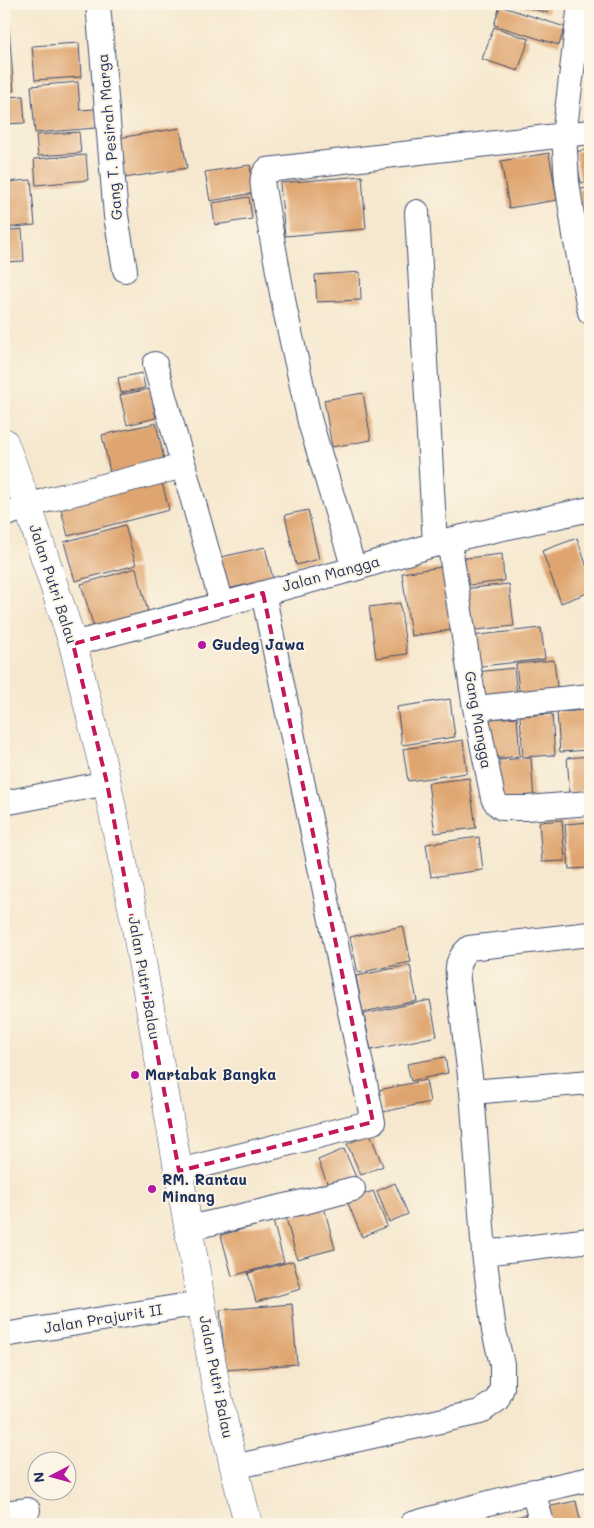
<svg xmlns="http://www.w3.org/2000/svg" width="594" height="1528" font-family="Mali,sans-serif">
<rect width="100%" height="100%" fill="#fcf5e5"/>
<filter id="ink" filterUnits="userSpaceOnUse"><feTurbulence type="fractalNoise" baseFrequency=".02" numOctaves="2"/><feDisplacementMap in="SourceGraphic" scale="10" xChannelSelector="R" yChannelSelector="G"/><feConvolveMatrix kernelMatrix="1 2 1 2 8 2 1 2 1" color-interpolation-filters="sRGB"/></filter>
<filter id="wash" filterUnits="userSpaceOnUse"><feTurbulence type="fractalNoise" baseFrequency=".0096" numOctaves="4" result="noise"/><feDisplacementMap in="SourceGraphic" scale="20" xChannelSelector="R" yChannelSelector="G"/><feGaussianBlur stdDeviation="1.12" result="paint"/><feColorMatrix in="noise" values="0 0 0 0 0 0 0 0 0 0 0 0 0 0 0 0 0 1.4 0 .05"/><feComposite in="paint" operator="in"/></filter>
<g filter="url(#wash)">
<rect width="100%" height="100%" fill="#f6e8cf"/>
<g id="blocks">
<!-- building -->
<path fill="#dfa56f" d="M4,4H7L14,91L4,92Z
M513,4H550L548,13Z
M500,6L565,27L559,45L494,25Z
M494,27L529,39L518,71L482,59Z
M79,43L81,77L35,80L32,46Z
M78,82L80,110L95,109L96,128L35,133L31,86Z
M23,96L25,123L4,124V97Z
M180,128L187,168L125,178L118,138Z
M79,132L81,153L38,156L36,135Z
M590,149V181L581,183L575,152Z
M4,150H7L9,181H4Z
M549,153L557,200L509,208L501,161Z
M86,155L88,180L36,185L34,159Z
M250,165L254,193L210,201L205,172Z
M362,176L366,229L285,236L280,183Z
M31,180L35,225L4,228V182Z
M590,187V232L586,233L578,190Z
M249,197L252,219L215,225L212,203Z
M22,229L24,261L4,262V231Z
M360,272L361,300L317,302L315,275Z
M142,373L145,388L121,393L118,378Z
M150,389L156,418L127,425L120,395Z
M363,393L371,440L332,447L324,400Z
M156,423L164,459L143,464L144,469L111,477L102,435Z
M160,475L169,510L68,536L59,502Z
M308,510L319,559L296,565L285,515Z
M125,525L136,565L75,581L64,542Z
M577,538L590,576V592L561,603L542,551Z
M265,547L273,579L223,590L217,558Z
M502,554L504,581L461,586L458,559Z
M442,567L451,630L411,636L402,573Z
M136,568L149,615L95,631L81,584Z
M509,584L514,626L467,631L462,589Z
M400,603L407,654L376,658L369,607Z
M541,628L545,659L474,667L471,636Z
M554,660L558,695L520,700L516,664Z
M514,668L517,695L479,700L476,672Z
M450,699L455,737L402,745L397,707Z
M590,710V750L560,752L557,712Z
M552,714L555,755L523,757L520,716Z
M517,717L520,756L493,759L490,719Z
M463,740L467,773L408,781L403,749Z
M590,756V791L570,793L567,758Z
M531,758L534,801L501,804L498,760Z
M469,778L476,828L435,833L428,783Z
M562,820L565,861L542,862L539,822Z
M590,822V868L569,869L565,824Z
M479,837L483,870L431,877L426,844Z
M403,926L411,962L358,973L350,937Z
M410,965L417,1001L363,1012L356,976Z
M430,1000L437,1036L371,1050L364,1014Z
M445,1057L448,1073L411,1081L407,1064Z
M426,1080L430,1102L383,1112L379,1090Z
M370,1134L383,1166L361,1175L347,1144Z
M344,1149L358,1182L331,1193L318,1160Z
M395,1183L408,1214L389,1222L377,1191Z
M373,1191L387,1226L362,1237L347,1201Z
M324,1207L335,1249L297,1259L286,1218Z
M273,1221L284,1262L232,1276L221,1235Z
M293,1261L301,1289L256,1302L248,1273Z
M292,1304L297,1364L226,1370L220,1310Z
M576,1501L581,1524H551L547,1507Z
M534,1513L536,1524H497L496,1521Z"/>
</g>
</g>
<g filter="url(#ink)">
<use href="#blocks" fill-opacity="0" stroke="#3c4b6f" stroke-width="1"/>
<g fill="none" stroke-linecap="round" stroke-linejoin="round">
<defs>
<path id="minor" d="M98,4L116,216L125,270
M580,4L564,136L567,182L576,242L590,312
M417,212L435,545
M155,364L222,604
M4,515L47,500L184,466
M449,540L475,708L493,798L497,804L502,808H527L590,803
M354,569L310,422L285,310L263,188C262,180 262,176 267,170L590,132
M73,644L354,569L449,540L590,509
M475,708L590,696
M4,803L107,783
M590,934L469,948C457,959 457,966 458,981L472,1092L590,1082
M179,1171L373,1122L263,593
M189,1228L312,1200L353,1189
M484,1253L590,1240
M4,1335L201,1303
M234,1467L480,1412L497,1400L502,1388V1364L494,1331L484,1253L472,1092
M533,1491L542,1524
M4,1513L28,1510
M412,1524C472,1507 529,1492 590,1479"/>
<path id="secondary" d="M4,442L28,506L73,644L107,783L135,922L216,1387L234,1467L248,1524"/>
</defs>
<!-- minor casing -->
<use href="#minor" stroke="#3c4b6f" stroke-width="26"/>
<!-- secondary casing -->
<use href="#secondary" stroke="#3c4b6f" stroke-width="29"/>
<!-- minor -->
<use href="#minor" stroke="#fff" stroke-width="24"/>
<!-- secondary -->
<use href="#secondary" stroke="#fff" stroke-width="28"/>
</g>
</g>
<!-- marked area -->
<path fill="none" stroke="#c2185b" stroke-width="4" stroke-dasharray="10 6" stroke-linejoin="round" d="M263,593L373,1122L179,1171L107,783L73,644Z"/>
<!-- markers -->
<g fill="#b5179e" stroke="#fcf5e5" stroke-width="2">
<circle cx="202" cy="645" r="5"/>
<circle cx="135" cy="1075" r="5"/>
<circle cx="152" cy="1189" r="5"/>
</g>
<g text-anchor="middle" stroke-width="4" stroke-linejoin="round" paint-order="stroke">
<!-- street labels -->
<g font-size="15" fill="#1b2f5e" stroke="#fcf5e5">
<text transform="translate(110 137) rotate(-95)" y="5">Gang T. Pesirah Marga</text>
<text transform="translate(331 574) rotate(-15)" y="5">Jalan Mangga</text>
<text transform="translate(53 584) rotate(72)" y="5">Jalan Putri Balau</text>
<text transform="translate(478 720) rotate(80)" y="5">Gang Mangga</text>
<text transform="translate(144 978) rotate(80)" y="5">Jalan Putri Balau</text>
<text transform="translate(103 1319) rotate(-9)" y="5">Jalan Prajurit II</text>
<text transform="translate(216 1377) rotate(79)" y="5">Jalan Putri Balau</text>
</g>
<!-- poi labels -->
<g font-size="15" font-weight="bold" fill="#1b2f5e" stroke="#fcf5e5" text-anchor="start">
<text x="212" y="650">Gudeg Jawa</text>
<text x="145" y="1080">Martabak Bangka</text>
<text x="162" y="1185">RM. Rantau<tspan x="162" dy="17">Minang</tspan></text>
</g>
</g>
<!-- margin -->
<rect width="594" height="1528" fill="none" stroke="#fcf5e5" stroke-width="20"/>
<!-- north arrow -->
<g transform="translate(52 1476) rotate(264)"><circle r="24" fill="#fcf5e5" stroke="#a2a6af"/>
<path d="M0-4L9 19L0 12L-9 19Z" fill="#b5179e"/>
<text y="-8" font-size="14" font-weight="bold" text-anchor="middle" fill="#1b2f5e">N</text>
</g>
</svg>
